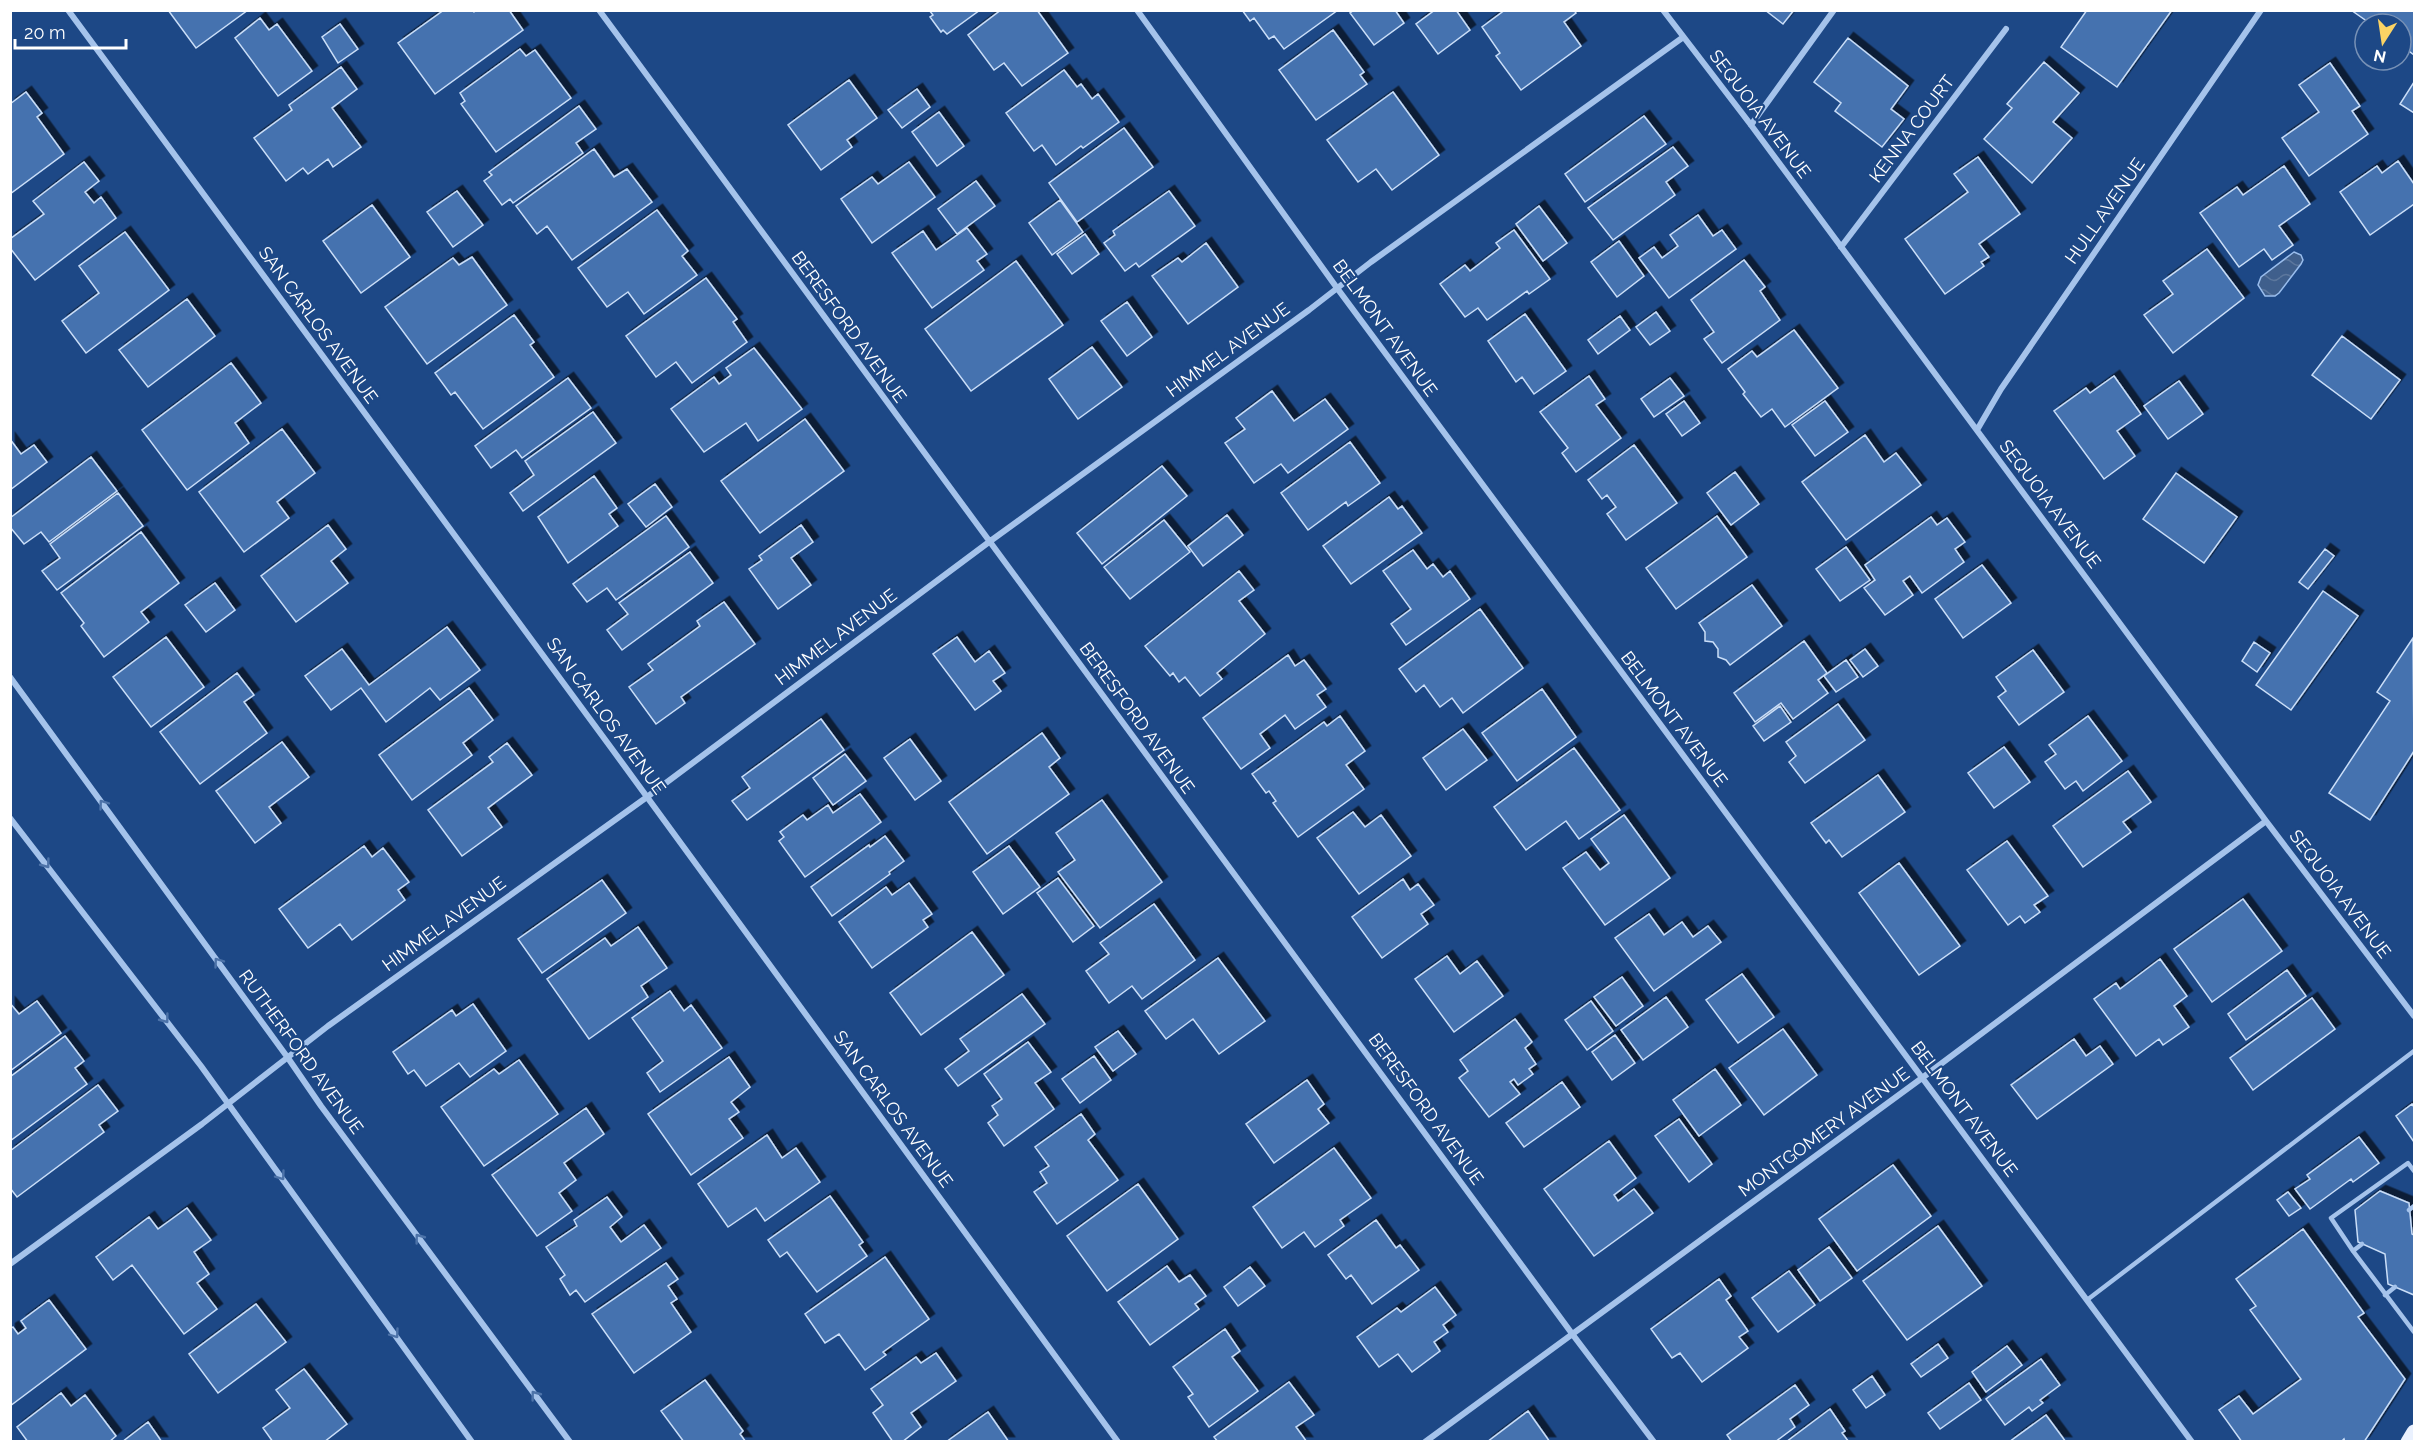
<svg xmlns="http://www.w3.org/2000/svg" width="2425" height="1452" font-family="Raleway,sans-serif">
<defs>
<pattern id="water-waves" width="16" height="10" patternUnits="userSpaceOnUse" patternTransform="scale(1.5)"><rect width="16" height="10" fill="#3f5f8c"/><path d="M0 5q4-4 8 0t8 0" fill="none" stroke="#5c779d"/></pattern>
<filter id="shadow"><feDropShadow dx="5.5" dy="-5.5" stdDeviation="0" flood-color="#0009"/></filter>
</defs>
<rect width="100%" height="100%" fill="#1d4886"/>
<!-- water -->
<path fill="url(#water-waves)" stroke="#99bded" stroke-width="1.5" d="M2294,252L2301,255L2303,260L2301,264L2279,293L2275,296H2265L2258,285L2261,277Z"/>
<!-- building -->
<path fill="#4572af" stroke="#cadef8" stroke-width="1.5" filter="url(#shadow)" d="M168,10H248L196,48Z
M444,10H473L474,12L477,10H509L523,30L435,94L398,43Z
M929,10H980L947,34L943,30L941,32L930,17L933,15Z
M1001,10H1037L1068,53L1022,86L1004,63L994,70L968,35Z
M1242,10H1338L1284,49L1274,36L1269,39L1254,18L1250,21Z
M1354,10H1395L1404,23L1374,45L1350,13Z
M1435,10H1456L1470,30L1438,54L1416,24Z
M1505,10H1574L1576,13L1564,22L1581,46L1521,90L1496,56L1500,53L1482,27Z
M1765,10H1794L1783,24Z
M2087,10H2172L2117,87L2061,47Z
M2351,10H2414V55L2401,45V24H2371Z
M260,18L269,30L277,24L312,71L278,96L235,38Z
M340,24L358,49L338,63L322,37Z
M1333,30L1364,72L1360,75L1367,84L1316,120L1279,70Z
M1848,38L1908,86L1891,109L1904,119L1882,147L1835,111L1841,103L1814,82Z
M520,49L526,56L535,50L571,98L496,152L461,104L465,101L460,93Z
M2044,62L2079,93L2053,122L2072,138L2032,183L1984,139L2012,108L2007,104Z
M2330,63L2360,106L2352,111L2368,134L2309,176L2282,138L2319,112L2299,85Z
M341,67L357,89L332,108L361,147L333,167L328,159L308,174L303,168L286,181L254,138L292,110L289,105Z
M1064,70L1077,87L1081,84L1092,99L1098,94L1119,122L1083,148L1081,146L1056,165L1042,145L1034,151L1006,113Z
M849,80L877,118L847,140L852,147L821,170L788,125Z
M2414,82V113L2400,104Z
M917,89L930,107L902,128L888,110Z
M26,92L42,113L37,117L64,154L10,194V104Z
M1393,92L1439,155L1392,190L1376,169L1358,182L1327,140Z
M579,106L596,129L576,143L583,153L513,203L510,199L502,205L484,181L492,175L489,172Z
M939,112L964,146L937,166L912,132Z
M1644,116L1666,144L1585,202L1565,174Z
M1124,128L1153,167L1077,222L1049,183Z
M1673,147L1688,166L1666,182L1675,195L1613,240L1588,208Z
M594,149L614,177L627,169L652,202L572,260L547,226L537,234L516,206Z
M1978,157L2020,214L1979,244L1989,257L1981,262L1984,266L1945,294L1905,239L1968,192L1954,174Z
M2398,161L2414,184V204L2370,235L2340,192L2377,166L2382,173Z
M84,162L99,181L85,192L94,203L101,197L116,218L35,280L10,248V239L44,214L33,201Z
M909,162L935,197L872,243L841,199L872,177L878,184Z
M2284,166L2310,204L2279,226L2293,245L2272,260L2264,249L2239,267L2200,213L2237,187L2243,195Z
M976,181L995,206L957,234L938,209Z
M457,191L483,225L453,247L427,212Z
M1169,191L1195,226L1139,267L1136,263L1125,271L1104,243L1115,235L1113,231Z
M1060,200L1083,232L1052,255L1029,223Z
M372,205L410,257L361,293L323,241Z
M1539,206L1567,243L1543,261L1516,224Z
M657,210L688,251L682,256L697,275L644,314L628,292L607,307L578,268Z
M1698,215L1713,236L1722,230L1736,249L1669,298L1639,258L1654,247L1662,258L1678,246L1670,235Z
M967,228L987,254L977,261L984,270L932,308L892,253L923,231L936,250Z
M1514,230L1550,279L1529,294L1527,291L1487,320L1478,308L1465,317L1440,284L1465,265L1470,271L1500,248L1496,243Z
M125,232L169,290L86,353L62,321L99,293L79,266Z
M1085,234L1099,254L1072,274L1057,254Z
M1619,241L1644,276L1617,297L1591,262Z
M1206,243L1238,287L1188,324L1152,276L1178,258L1182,262Z
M2207,249L2244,298L2173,353L2144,315L2173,294L2163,281Z
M472,257L507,305L427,364L385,307L453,258L459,265Z
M1744,260L1765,287L1760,291L1780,320L1722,363L1704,339L1714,332L1691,300Z
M1016,261L1063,325L971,391L925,329Z
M706,278L737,319L733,322L747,342L692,383L676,362L656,377L626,336Z
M187,299L215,336L148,387L119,350Z
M1127,302L1152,337L1127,356L1101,321Z
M1656,312L1670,331L1650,345L1636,327Z
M1525,314L1566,371L1534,394L1522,377L1516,382L1488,341Z
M514,315L534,342L530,345L554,377L483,429L455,392L451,395L435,373Z
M1620,316L1630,330L1598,354L1588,340Z
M1794,330L1838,388L1785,427L1772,409L1761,417L1743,394L1745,392L1728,369L1752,351L1757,357Z
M2342,336L2400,380L2371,419L2312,375Z
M1092,347L1122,387L1078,419L1049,379Z
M754,348L802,409L758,441L746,423L704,452L671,409L714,377L719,384L731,375L726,368Z
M231,363L261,403L235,423L249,443L187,490L142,430Z
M1589,376L1605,399L1596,405L1621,438L1576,472L1562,453L1568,448L1540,412Z
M2114,376L2141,414L2117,431L2135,456L2104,479L2054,411L2086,388L2090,393Z
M568,378L591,408L522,458L516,450L491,468L475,446Z
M1670,378L1684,396L1654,417L1641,399Z
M2179,381L2203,414L2168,439L2144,406Z
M1272,391L1294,421L1325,399L1348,429L1288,473L1281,464L1254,483L1225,443L1245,429L1236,418Z
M1684,401L1700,423L1682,436L1666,414Z
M1825,401L1848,432L1815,456L1792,425Z
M593,412L616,443L523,511L510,493L534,475L525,461Z
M805,419L844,471L760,533L721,481Z
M282,429L315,473L277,502L289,518L244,552L199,492Z
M1865,435L1884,462L1896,453L1921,485L1846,540L1802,482Z
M10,439L21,454L34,445L47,462L10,490Z
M1350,442L1380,483L1348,506L1346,502L1308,530L1281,493Z
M1634,445L1677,503L1626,540L1607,514L1616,507L1607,495L1602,499L1588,480Z
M91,457L117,491L49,542L41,532L24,544L10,527V518Z
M1162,466L1187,496L1102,564L1077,533Z
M1735,472L1759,504L1731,525L1707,493Z
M2176,473L2237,517L2204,563L2143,519Z
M594,476L617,508L609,514L618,526L568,563L538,517Z
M655,484L672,507L646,527L628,504Z
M118,493L143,526L57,590L42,571L60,558L50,544Z
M1389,497L1398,509L1402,506L1422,533L1351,584L1323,546Z
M1227,515L1243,535L1203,566L1188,546Z
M666,516L689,547L616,600L607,588L587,602L573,584Z
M1717,516L1747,557L1676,609L1646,568Z
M1931,517L1937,525L1947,518L1965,542L1955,549L1964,562L1922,593L1910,576L1903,581L1913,595L1885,615L1864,588L1875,580L1865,565Z
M1164,520L1190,552L1130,599L1104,567Z
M328,525L346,549L331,561L348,583L296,622L261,576Z
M801,525L813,542L791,558L811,585L778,609L749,569L762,560L759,556Z
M141,532L179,583L141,612L149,622L104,657L81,626L84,623L61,593Z
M1846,547L1870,580L1840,601L1816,569Z
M2325,549L2334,556L2308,589L2299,582Z
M1413,550L1427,569L1433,564L1443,577L1450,571L1470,599L1406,645L1391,624L1411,609L1383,571Z
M690,552L713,583L622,650L607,630L628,614L619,603Z
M1982,565L2011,603L1963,638L1935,599Z
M1239,571L1254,590L1239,601L1265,634L1217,673L1222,679L1200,696L1185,677L1179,682L1173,673L1170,676L1145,646Z
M215,583L235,610L206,632L185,605Z
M1752,585L1782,626L1730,665L1726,660L1718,657V649L1713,642L1705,641V632L1699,623Z
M2323,591L2358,616L2291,710L2256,685Z
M724,602L755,644L681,697L685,703L656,724L629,687L653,670L648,664L700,626L697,621Z
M1480,609L1523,668L1463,713L1452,698L1440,707L1424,685L1416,692L1399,669Z
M447,627L480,670L440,700L430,688L386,722L361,688L331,710L305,676L342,649L369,685Z
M166,637L204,687L151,727L113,677Z
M957,637L975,662L989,651L1005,673L993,681L1001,691L975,710L933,654Z
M2413,638L2414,751L2370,820L2329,793L2390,701L2377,692Z
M1804,641L1827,673L1818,680L1828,693L1793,719L1781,703L1755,722L1734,693Z
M2254,642L2270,653L2257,672L2242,661Z
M1865,649L1878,666L1863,677L1850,660Z
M2033,650L2064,692L2019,725L1998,697L2006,691L1996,677Z
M1288,655L1295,666L1304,660L1326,689L1317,695L1326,707L1295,729L1285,715L1260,734L1270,748L1241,769L1203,718Z
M1846,660L1858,677L1836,692L1824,676Z
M237,673L254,695L244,702L267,733L200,784L160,732Z
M469,688L493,720L463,743L472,755L412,800L379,755Z
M1542,689L1576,737L1517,781L1482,733Z
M1838,704L1865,740L1805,783L1789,762L1796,756L1786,742Z
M1780,706L1791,722L1764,741L1753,726Z
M1340,716L1365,751L1346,765L1364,789L1298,837L1273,803L1276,801L1269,791L1266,793L1252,774L1324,722L1327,726Z
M2088,716L2122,761L2083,791L2076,781L2065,789L2045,762L2056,754L2049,745Z
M821,719L844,750L747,820L732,801L750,788L742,777Z
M1463,729L1487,760L1446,790L1423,758Z
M1042,733L1060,758L1049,767L1069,794L987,854L949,802Z
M910,739L941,781L915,800L884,758Z
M282,742L309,777L269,807L281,823L255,843L216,791Z
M507,743L532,775L488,808L502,827L462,856L428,810L493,762L489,757Z
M2004,747L2030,782L1994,808L1968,773Z
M1574,748L1620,810L1579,839L1566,821L1526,850L1494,807Z
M845,754L866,781L833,805L813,778Z
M2128,771L2151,802L2123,822L2131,832L2083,867L2053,826Z
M1878,775L1905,812L1842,857L1829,840L1826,843L1811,823Z
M860,794L881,822L805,877L779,841L784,837L780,832L803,815L807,820L828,805L833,813Z
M1102,800L1162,882L1100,928L1058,872L1075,860L1056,833Z
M1353,812L1365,827L1381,815L1411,856L1359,894L1317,838Z
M1624,815L1670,878L1605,925L1563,868L1586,852L1600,870L1609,863L1591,839Z
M885,836L904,861L889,872L890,874L832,916L811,887L869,845L870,847Z
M2007,841L2048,896L2034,905L2040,912L2025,923L2020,916L2008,925L1967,870Z
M364,846L372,857L383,848L409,882L398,890L405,900L352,940L340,924L308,948L279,909Z
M1009,846L1040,887L1003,914L973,872Z
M1899,863L1960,946L1919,975L1859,893Z
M1058,878L1094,926L1073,942L1037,893Z
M1403,879L1410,890L1418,884L1434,905L1421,914L1428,924L1382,958L1352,917Z
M602,880L626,913L542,973L518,939Z
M909,883L932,914L923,920L928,927L872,968L839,922L886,887L892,895Z
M2243,899L2282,951L2212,1002L2174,949Z
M1154,904L1195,960L1142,999L1132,986L1109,1003L1086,971L1109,954L1100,943Z
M1649,914L1664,935L1682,922L1693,937L1708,926L1721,942L1654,991L1615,938Z
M638,927L667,968L641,986L648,997L589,1039L547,979L605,938L611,946Z
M972,932L1004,975L921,1035L890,993Z
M1447,956L1460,974L1477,961L1503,996L1454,1032L1415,979Z
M1218,958L1265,1021L1219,1054L1193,1019L1166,1039L1145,1011Z
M2160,959L2187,996L2174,1006L2189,1027L2163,1045L2159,1039L2136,1056L2094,999L2116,983L2120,989Z
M2287,970L2306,996L2246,1040L2228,1014Z
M1742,974L1774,1017L1738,1043L1706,1000Z
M1622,977L1643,1006L1616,1026L1594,997Z
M670,991L684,1011L691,1005L722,1048L660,1092L647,1073L663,1061L632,1018Z
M1022,994L1045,1024L958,1086L945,1069L969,1051L960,1039Z
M1666,997L1688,1027L1643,1060L1621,1030Z
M2312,998L2335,1029L2253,1090L2230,1058Z
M37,1001L61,1033L10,1071V1003L19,1014Z
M1591,1001L1613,1031L1587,1050L1565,1020Z
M473,1004L506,1051L470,1077L459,1063L426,1086L414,1070L408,1074L393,1052L452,1010L456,1016Z
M1515,1019L1532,1042L1525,1048L1536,1064L1529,1069L1533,1074L1518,1085L1514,1079L1510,1082L1520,1094L1489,1117L1459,1078L1468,1071L1460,1060Z
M1783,1029L1817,1075L1764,1115L1729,1068Z
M1118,1031L1136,1054L1113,1071L1095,1047Z
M1615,1035L1635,1063L1612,1080L1592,1052Z
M65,1036L84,1061L75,1068L87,1084L10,1141V1077Z
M2074,1039L2086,1056L2100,1046L2113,1064L2037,1119L2011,1085Z
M1028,1042L1051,1072L1035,1083L1054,1109L1004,1146L988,1123L998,1115L992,1106L1002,1099L984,1074Z
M1094,1056L1111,1080L1080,1103L1062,1079Z
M729,1057L750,1087L731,1102L739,1112L729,1119L743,1138L691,1175L648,1114Z
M519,1060L558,1114L484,1166L441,1107L494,1069L499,1074Z
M1715,1069L1741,1105L1699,1136L1673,1100Z
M1307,1080L1324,1104L1318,1109L1329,1123L1274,1163L1246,1124Z
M1562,1082L1580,1107L1524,1147L1506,1123Z
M98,1085L118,1111L99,1125L104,1132L17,1197L10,1188V1151Z
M2412,1104L2414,1107V1142L2396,1116Z
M586,1108L604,1134L564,1163L576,1180L559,1193L572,1211L537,1236L492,1175Z
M1081,1114L1095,1134L1088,1140L1118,1180L1057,1224L1034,1192L1047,1183L1040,1172L1049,1166L1035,1147Z
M1679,1119L1712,1164L1689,1182L1655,1136Z
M767,1135L782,1158L796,1148L820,1182L765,1221L756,1208L728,1227L698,1184Z
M2359,1137L2379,1163L2353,1182L2351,1179L2310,1209L2295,1189L2310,1179L2307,1175Z
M1609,1141L1636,1178L1614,1195L1618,1201L1634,1189L1653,1213L1594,1256L1544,1189Z
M1334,1148L1371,1198L1340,1220L1344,1226L1315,1247L1304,1232L1282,1248L1253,1207Z
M1893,1165L1931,1216L1857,1271L1819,1219Z
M1138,1184L1178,1239L1107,1291L1067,1236Z
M2380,1191L2409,1203L2412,1234L2414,1235V1295L2388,1284L2385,1254L2358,1242L2355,1210Z
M2288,1192L2301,1208L2289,1216L2277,1200Z
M830,1196L863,1242L859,1245L867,1256L817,1292L787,1252L780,1257L768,1240Z
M607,1197L622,1217L610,1227L621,1242L644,1225L661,1248L585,1302L576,1290L570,1295L560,1279L565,1275L546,1247L577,1226L574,1220Z
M187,1208L211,1240L194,1252L209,1274L197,1283L217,1309L184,1334L132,1265L113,1280L96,1257L149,1217L158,1229Z
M1376,1220L1396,1248L1400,1245L1419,1270L1372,1304L1351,1275L1346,1279L1328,1255Z
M1938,1226L1982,1286L1907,1340L1863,1281Z
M2303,1229L2364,1313L2358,1317L2405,1379L2364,1442H2345L2344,1439L2341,1442H2242L2219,1410L2239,1396L2253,1414L2301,1379L2250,1310L2256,1306L2236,1279Z
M1829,1247L1852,1278L1820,1301L1798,1270Z
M885,1257L929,1319L883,1352L886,1355L865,1370L839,1334L825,1343L805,1314Z
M666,1263L678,1279L668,1286L677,1299L671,1303L691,1332L634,1373L592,1314Z
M1167,1266L1179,1282L1190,1275L1206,1296L1195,1304L1199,1309L1150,1345L1118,1302Z
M1250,1267L1265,1286L1238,1306L1224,1287Z
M1789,1271L1815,1305L1778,1332L1752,1298Z
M1719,1279L1731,1296L1726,1300L1748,1331L1739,1337L1748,1348L1702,1382L1680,1353L1672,1358L1651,1329Z
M1435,1287L1456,1315L1443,1325L1448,1332L1434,1342L1440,1351L1412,1372L1398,1354L1379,1367L1357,1337L1397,1308L1401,1312Z
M49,1300L86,1349L10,1406V1329L13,1327L18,1334L26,1328L21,1321Z
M256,1304L286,1342L218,1393L189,1354Z
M1225,1329L1240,1351L1232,1357L1258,1391L1209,1427L1188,1397L1193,1394L1173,1367Z
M1938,1344L1948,1358L1921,1377L1911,1364Z
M2007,1346L2022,1365L1986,1392L1972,1372Z
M936,1353L956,1381L911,1413L921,1427L902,1442H893L873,1413L883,1405L871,1389L916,1357L921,1363Z
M2041,1359L2060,1385L2040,1400L2043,1403L2032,1411L2029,1407L2005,1425L1986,1399Z
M304,1369L347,1424L324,1442H273L263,1428L290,1408L276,1390Z
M1872,1376L1885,1395L1866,1408L1853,1390Z
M705,1380L743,1431L740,1434L746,1442H684L661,1411Z
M1289,1382L1314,1415L1296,1427L1307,1442H1218L1214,1437Z
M1969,1383L1981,1400L1940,1429L1928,1413Z
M1795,1385L1809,1405L1790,1419L1795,1427L1775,1442H1732L1727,1435Z
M61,1393L71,1406L85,1395L116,1436L109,1442H28L17,1427Z
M1830,1409L1845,1431L1842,1433L1849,1442H1786Z
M1528,1411L1550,1442H1487Z
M988,1412L1009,1442H946Z
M2046,1415L2066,1442H2009Z
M148,1422L162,1442H122Z"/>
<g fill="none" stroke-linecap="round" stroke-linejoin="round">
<!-- service -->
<path stroke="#a5c3eb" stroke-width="4.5" d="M2414,1171L2408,1163L2331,1218L2353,1251L2414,1332
M2409,1210L2414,1206
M2353,1251L2362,1244
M2385,1295L2395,1287
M2087,1300L2414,1051"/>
<!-- minor -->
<path stroke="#a5c3eb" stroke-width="6" d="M68,10L612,749L1118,1442
M599,10L1573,1335L1654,1442
M1137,10L1337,288L2192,1442
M1663,10L1751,125L2266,821L2414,1016
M1751,125L1834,10
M1841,247L2006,29
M1977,430L2001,389L2261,10
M10,677L288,1058L321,1106L570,1442
M10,818L201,1066L472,1442
M10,1264L202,1124L328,1026L647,797L989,542L1309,310L1371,262L1682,38
M1425,1442L1922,1078L2266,821"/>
<!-- primary -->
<path stroke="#eaf1fe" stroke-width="15" d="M2408,1442L2414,1432"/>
</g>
<!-- one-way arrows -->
<defs><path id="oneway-chevron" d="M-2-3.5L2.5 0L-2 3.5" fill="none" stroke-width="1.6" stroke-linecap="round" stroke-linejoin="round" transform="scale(1.5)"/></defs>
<g stroke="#4d73a9">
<use href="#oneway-chevron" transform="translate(103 804) rotate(-126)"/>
<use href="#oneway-chevron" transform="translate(46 864) rotate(53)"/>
<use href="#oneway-chevron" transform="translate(218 962) rotate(-126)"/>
<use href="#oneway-chevron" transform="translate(165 1019) rotate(53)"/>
<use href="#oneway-chevron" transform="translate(281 1176) rotate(54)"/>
<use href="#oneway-chevron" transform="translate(419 1238) rotate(-127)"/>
<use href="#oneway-chevron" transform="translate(395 1334) rotate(54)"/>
<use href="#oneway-chevron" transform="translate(535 1395) rotate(-127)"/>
</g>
<g text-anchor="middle" stroke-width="4.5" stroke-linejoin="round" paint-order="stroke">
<!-- street labels -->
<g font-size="18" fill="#fff" stroke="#1d4886">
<text transform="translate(1760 114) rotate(53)" y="6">SEQUOIA AVENUE</text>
<text transform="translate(1912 129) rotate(-53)" y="6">KENNA COURT</text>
<text transform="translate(2105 211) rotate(-55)" y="6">HULL AVENUE</text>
<text transform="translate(318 325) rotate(54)" y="6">SAN CARLOS AVENUE</text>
<text transform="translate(849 327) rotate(54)" y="6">BERESFORD AVENUE</text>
<text transform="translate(1385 328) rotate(54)" y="6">BELMONT AVENUE</text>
<text transform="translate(1228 350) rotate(-36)" y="6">HIMMEL AVENUE</text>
<text transform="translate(2050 504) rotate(53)" y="6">SEQUOIA AVENUE</text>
<text transform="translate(836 637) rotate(-37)" y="6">HIMMEL AVENUE</text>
<text transform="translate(606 716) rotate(54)" y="6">SAN CARLOS AVENUE</text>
<text transform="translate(1137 718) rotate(54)" y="6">BERESFORD AVENUE</text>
<text transform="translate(1674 719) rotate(53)" y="6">BELMONT AVENUE</text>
<text transform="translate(2340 894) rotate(53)" y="6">SEQUOIA AVENUE</text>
<text transform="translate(444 924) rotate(-36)" y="6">HIMMEL AVENUE</text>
<text transform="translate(301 1052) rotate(54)" y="6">RUTHERFORD AVENUE</text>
<text transform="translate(893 1109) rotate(54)" y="6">SAN CARLOS AVENUE</text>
<text transform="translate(1426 1109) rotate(54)" y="6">BERESFORD AVENUE</text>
<text transform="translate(1964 1109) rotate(53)" y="6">BELMONT AVENUE</text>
<text transform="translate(1824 1132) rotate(-36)" y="6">MONTGOMERY AVENUE</text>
</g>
</g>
<!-- border -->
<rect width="2425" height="1452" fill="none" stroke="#ffffff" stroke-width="24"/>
<!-- north arrow -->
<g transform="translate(2383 42) rotate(192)"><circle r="28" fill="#1d4886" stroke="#7791b6" stroke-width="1.5"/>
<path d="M0-4.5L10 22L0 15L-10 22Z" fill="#fbd364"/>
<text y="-9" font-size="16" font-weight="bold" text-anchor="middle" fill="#ffffff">N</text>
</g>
<!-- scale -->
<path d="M15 39v9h111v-9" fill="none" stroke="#ffffff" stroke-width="3"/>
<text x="24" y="39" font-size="18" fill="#ffffff" stroke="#1d4886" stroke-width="4.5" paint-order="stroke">20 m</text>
</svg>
